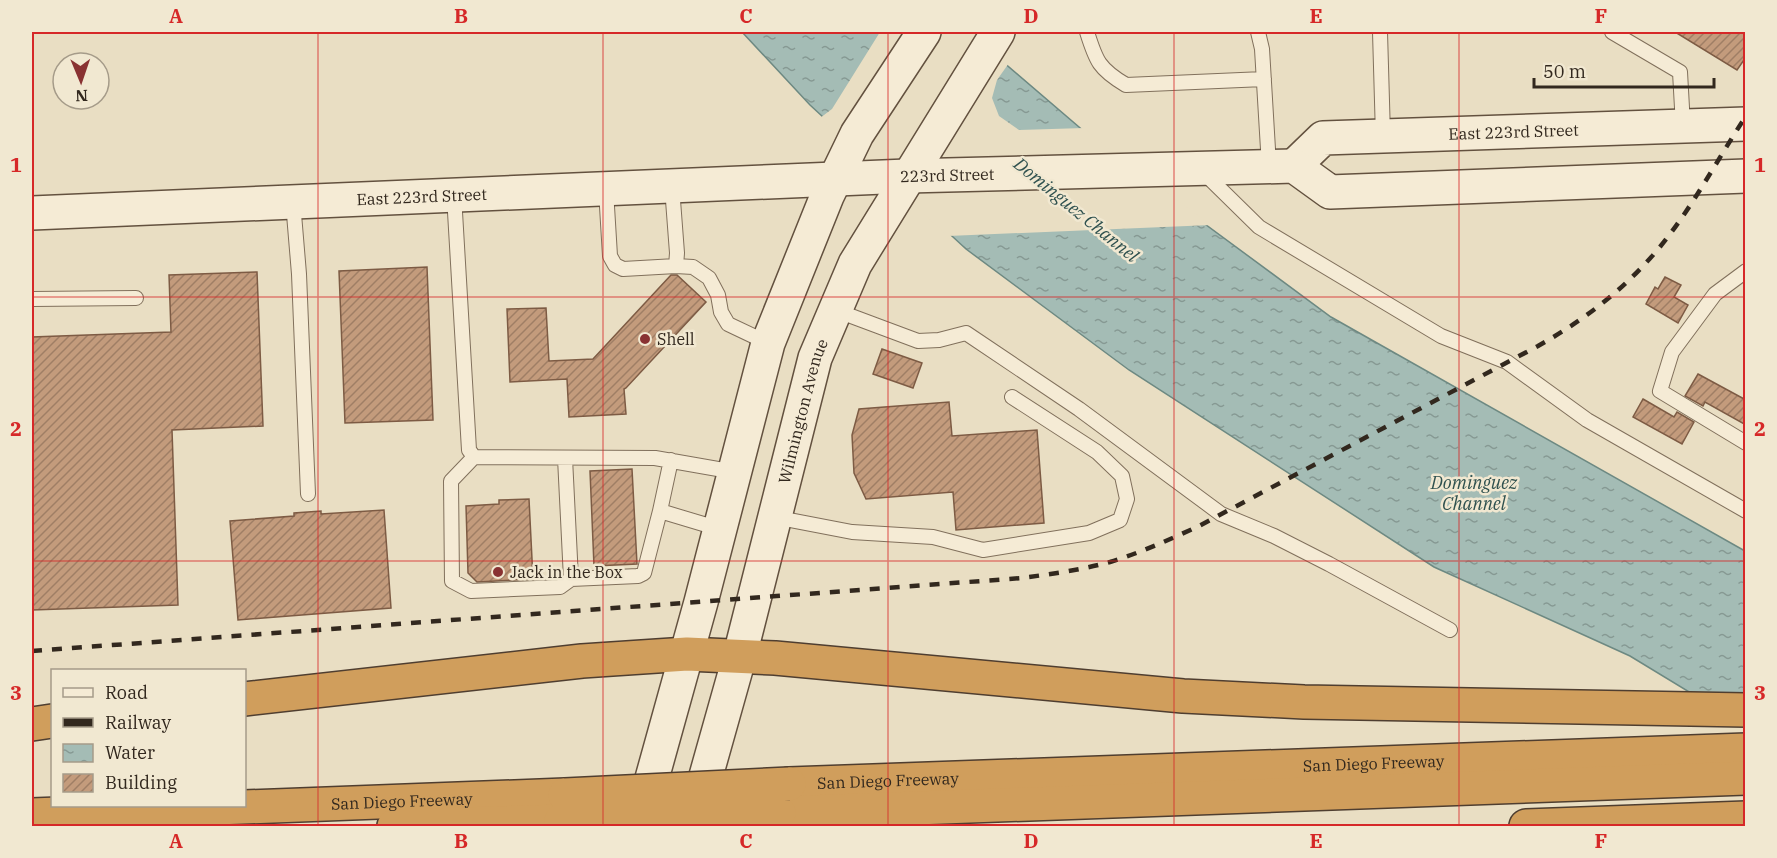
<svg xmlns="http://www.w3.org/2000/svg" width="1777" height="858" font-family="'IBM Plex Serif',serif">
<defs>
<pattern id="water-ripples" width="26" height="14" patternUnits="userSpaceOnUse" patternTransform="scale(1.5)"><rect width="26" height="14" fill="#a4bcb5"/><path d="M2 4q2-2 4 0t4 0M15 11q2-2 4 0t4 0" fill="none" stroke="#869993"/></pattern>
<pattern id="building-hatch" width="6" height="6" patternUnits="userSpaceOnUse" patternTransform="scale(1.5)"><rect width="6" height="6" fill="#c39b7c"/><path d="M-1 1l2-2M0 6l6-6M5 7l2-2" fill="none" stroke="#9f7e65"/></pattern>
</defs>
<rect width="100%" height="100%" fill="#e9dec3"/>
<!-- water -->
<path fill="url(#water-ripples)" stroke="#6d8982" stroke-width="1.5" d="M742,32H968L1114,157L1331,317L1745,551V726L1630,656L1434,567L1129,370L966,249L810,105Z"/>
<!-- pier -->
<path fill="#e9dec3" d="M880,32H973L1009,63L997,80L992,98L999,116L1019,130L1084,128L1116,155L1211,225L948,236L820,118L832,109Z"/>
<!-- building -->
<path fill="url(#building-hatch)" stroke="#7d5b44" stroke-width="1.5" d="M1675,32H1746V57L1737,70Z
M427,267L433,420L345,423L339,271Z
M257,272L263,426L172,430L178,605L32,610V337L171,332L169,275Z
M671,275H677L706,302L626,388L624,389L626,414L569,417L567,379L510,382L507,309L546,308L549,361L593,359Z
M1665,277L1681,285L1674,297L1688,305L1678,323L1646,304L1655,287L1658,289Z
M882,349L922,363L913,388L873,374Z
M1698,374L1746,400V425L1705,402L1703,406L1685,396Z
M1643,399L1674,417L1677,412L1694,422L1682,444L1633,417Z
M949,402L952,436L1037,430L1044,523L956,530L953,492L866,499L854,473L852,435L859,409Z
M632,469L637,564L594,566L590,471Z
M529,499L533,579L477,582L468,573L466,506L499,504V500Z
M384,510L391,608L238,620L230,521L294,516V513L321,511V514Z"/>
<g fill="none" stroke-linecap="round" stroke-linejoin="round">
<defs>
<path id="lane" d="M1087,32C1096,61 1099,69 1126,85L1264,79
M1258,32L1262,49L1269,166
M1380,32L1383,136
M1612,32L1680,72L1683,126
M1203,172L1259,227L1441,336L1507,362L1587,420L1746,511
M672,187L677,253L676,266
M606,190L610,256L615,265L623,269L676,266L693,267L709,278L718,295L721,312L728,324L768,343
M454,195L469,450L474,457L655,458L735,472
M293,202L299,274L308,494
M1746,271L1715,294L1672,352L1660,391L1746,443
M32,299L136,298
M835,310L918,341L939,340L966,333L1079,409L1221,514L1274,536L1329,564L1450,630
M474,457L451,481L452,581L471,591L560,587L571,579
M565,458L571,579L638,576L644,573L660,511L720,529
M660,511L671,460
M774,517L852,532L933,537L983,550L1089,533L1120,520L1127,499L1122,476L1097,452L1012,397"/>
<g id="secondary">
<path id="s1" d="M1294,166L1323,138L1746,124"/>
<path id="s2" d="M32,213L907,176L1294,166L1330,192L1746,176"/>
<path id="s3" d="M695,815L740,655L815,358L855,264L998,32"/>
<path d="M641,818L701,602L768,343L827,196L857,134L924,32"/>
</g>
<g id="highway">
<path d="M244,699L582,661L687,654L775,658L1183,696L1304,702L1746,710"/>
<path d="M32,724L52,721"/>
<path id="s4" d="M789,784L1746,750"/>
<path d="M779,813L1746,778"/>
<path id="s5" d="M32,815L565,795"/>
<path d="M394,826L561,821"/>
<path d="M1526,826L1746,818"/>
</g>
</defs>
<!-- lane casing -->
<use href="#lane" stroke="#81705c" stroke-width="16"/>
<!-- secondary casing -->
<use href="#secondary" stroke="#63513f" stroke-width="36"/>
<!-- highway casing -->
<use href="#highway" stroke="#4f3e30" stroke-width="36"/>
<!-- lane -->
<use href="#lane" stroke="#f5ebd5" stroke-width="14"/>
<!-- secondary -->
<use href="#secondary" stroke="#f5ebd5" stroke-width="33"/>
<!-- highway -->
<use href="#highway" stroke="#d09e5c" stroke-width="33"/>
<!-- rail -->
<path stroke="#32281e" stroke-width="4.5" stroke-dasharray="10 10" stroke-linecap="butt" d="M32,651L1022,578C1051,574 1081,570 1110,562C1140,553 1168,540 1197,527L1538,346C1577,324 1613,298 1644,265C1685,222 1713,166 1746,116"/>
<defs>
<path id="highway-bridge" d="M565,795L789,784
M561,821L779,813"/>
</defs>
<!-- highway-bridge casing -->
<use href="#highway-bridge" stroke="#4f3e30" stroke-width="36" stroke-linecap="butt"/>
<!-- highway-bridge -->
<use href="#highway-bridge" stroke="#d09e5c" stroke-width="33"/>
</g>
<!-- grid -->
<path fill="none" stroke="#d62828" stroke-width="1.5" stroke-opacity="0.55" d="M318,32V826M603,32V826M888,32V826M1174,32V826M1459,32V826M32,297H1746M32,561H1746"/>
<!-- markers -->
<g fill="#893232" stroke="#f1e8d1" stroke-width="2">
<circle cx="645" cy="339" r="6"/>
<circle cx="498" cy="572" r="6"/>
</g>
<g text-anchor="middle" stroke-width="5" stroke-linejoin="round" paint-order="stroke">
<!-- street labels -->
<g font-size="16" fill="#32281e" stroke="#f1e8d1">
<text dy="6" stroke="none"><textPath href="#s1" startOffset="231">East 223rd Street</textPath></text>
<text dy="6" stroke="none"><textPath href="#s2" startOffset="916">223rd Street</textPath></text>
<text dy="6" stroke="none"><textPath href="#s2" startOffset="390">East 223rd Street</textPath></text>
<text dy="6" stroke="none"><textPath href="#s3" startOffset="418">Wilmington Avenue</textPath></text>
<text dy="6" stroke="none"><textPath href="#s4" startOffset="585">San Diego Freeway</textPath></text>
<text dy="6" stroke="none"><textPath href="#s4" startOffset="99">San Diego Freeway</textPath></text>
<text dy="6" stroke="none"><textPath href="#s5" startOffset="370">San Diego Freeway</textPath></text>
</g>
<!-- poi labels -->
<g font-size="16" fill="#32281e" stroke="#f1e8d1" text-anchor="start">
<text x="657" y="345">Shell</text>
<text x="510" y="578">Jack in the Box</text>
</g>
<!-- water labels -->
<g font-size="18" font-style="italic" fill="#2f514f" stroke="#f1e8d1">
<text transform="translate(1076 210) rotate(39)" y="6">Dominguez Channel</text>
<text x="1474" y="489">Dominguez<tspan x="1474" dy="21">Channel</tspan></text>
</g>
</g>
<!-- border -->
<rect width="1777" height="858" fill="none" stroke="#f1e8d1" stroke-width="66"/>
<!-- legend -->
<rect x="51" y="669" width="195" height="138" fill="#f1e8d1" stroke="#a59b89" stroke-width="1.5"/>
<rect x="63" y="688" width="30" height="9" fill="#f5ebd5" stroke="#a59b89" stroke-width="1.5"/>
<text x="105" y="699" font-size="18" fill="#32281e">Road</text>
<rect x="63" y="718" width="30" height="9" fill="#32281e" stroke="#a59b89" stroke-width="1.5"/>
<text x="105" y="729" font-size="18" fill="#32281e">Railway</text>
<rect x="63" y="744" width="30" height="18" fill="url(#water-ripples)" stroke="#a59b89" stroke-width="1.5"/>
<text x="105" y="759" font-size="18" fill="#32281e">Water</text>
<rect x="63" y="774" width="30" height="18" fill="url(#building-hatch)" stroke="#a59b89" stroke-width="1.5"/>
<text x="105" y="789" font-size="18" fill="#32281e">Building</text>
<!-- north arrow -->
<g transform="translate(81 81) rotate(178)"><circle r="28" fill="#f1e8d1" stroke="#a59b89" stroke-width="1.5"/>
<path d="M0-4.5L10 22L0 15L-10 22Z" fill="#893232"/>
<text y="-9" font-size="16" font-weight="bold" text-anchor="middle" fill="#32281e">N</text>
</g>
<!-- scale -->
<path d="M1534 78v9h180v-9" fill="none" stroke="#32281e" stroke-width="3"/>
<text x="1543" y="78" font-size="18" fill="#32281e" stroke="#f1e8d1" stroke-width="4.5" paint-order="stroke">50 m</text>
<rect x="33" y="33" width="1711" height="792" fill="none" stroke="#d62828" stroke-width="2"/>
<g font-size="20" text-anchor="middle" font-weight="bold" fill="#d62828">
<text x="176" y="23">A</text>
<text x="461" y="23">B</text>
<text x="746" y="23">C</text>
<text x="1031" y="23">D</text>
<text x="1316" y="23">E</text>
<text x="1601" y="23">F</text>
<text x="16" y="172">1</text>
<text x="1760" y="172">1</text>
<text x="16" y="436">2</text>
<text x="1760" y="436">2</text>
<text x="16" y="700">3</text>
<text x="1760" y="700">3</text>
<text x="176" y="848">A</text>
<text x="461" y="848">B</text>
<text x="746" y="848">C</text>
<text x="1031" y="848">D</text>
<text x="1316" y="848">E</text>
<text x="1601" y="848">F</text>
</g>
</svg>
